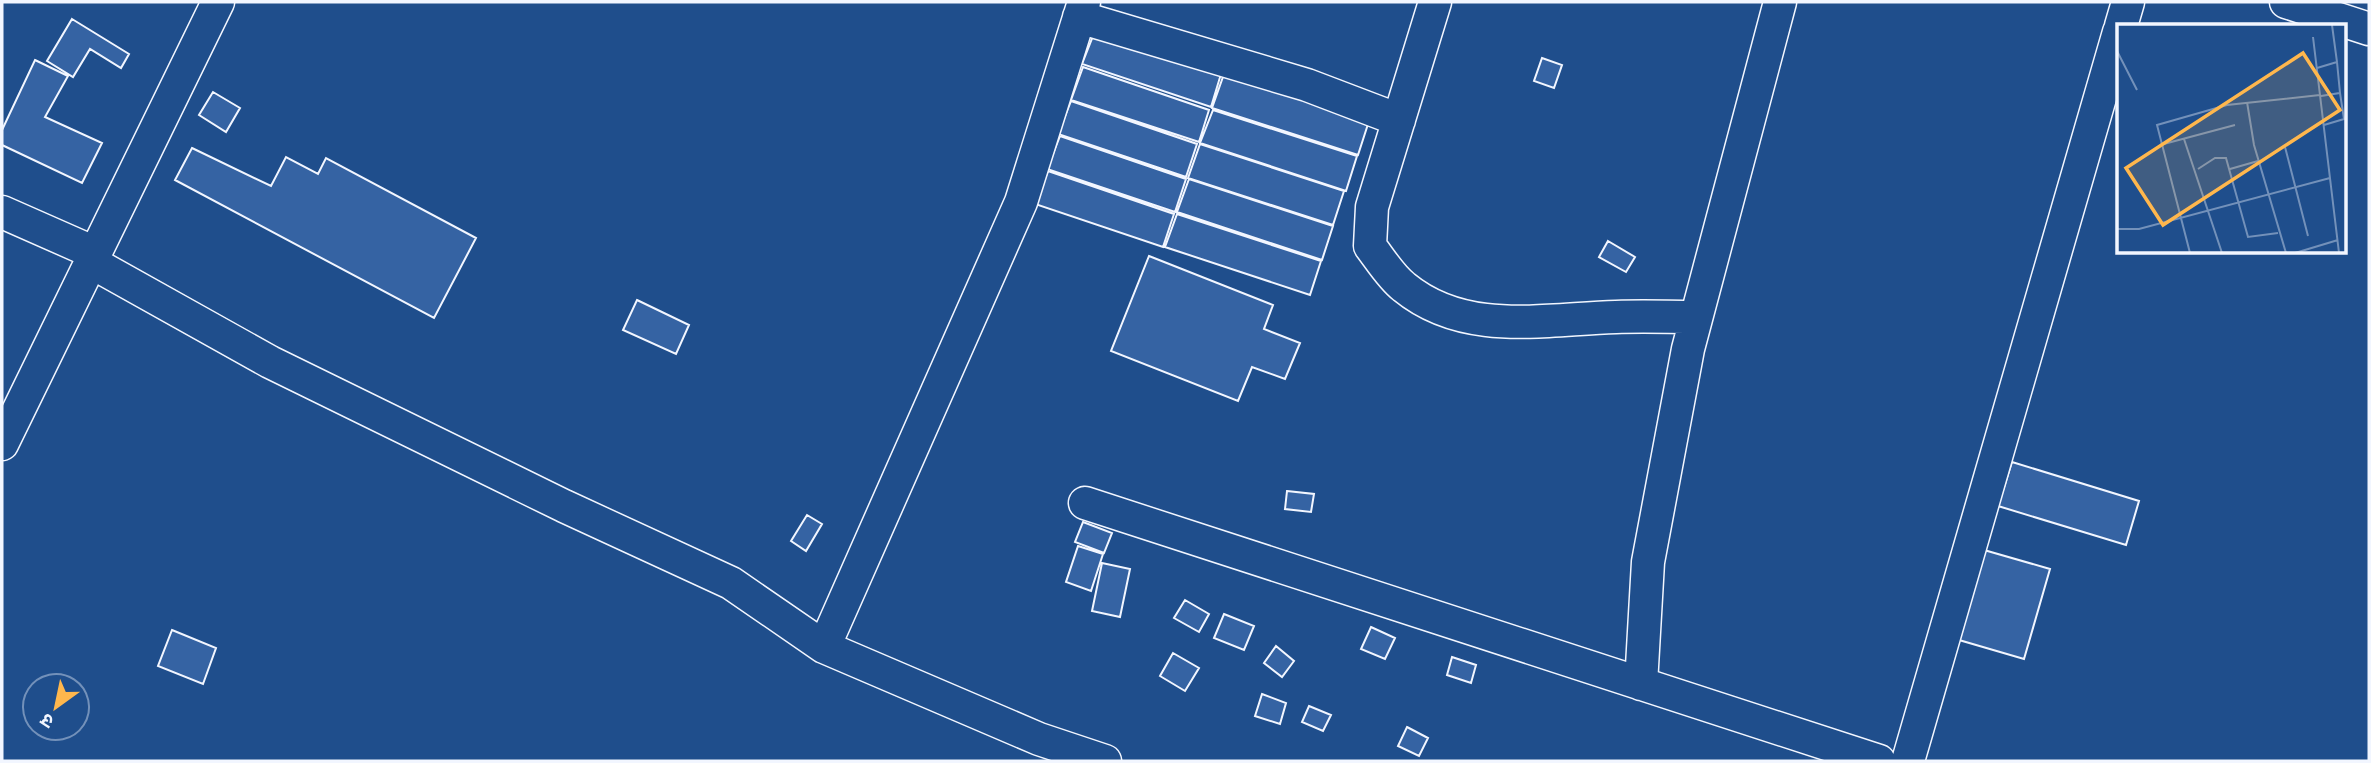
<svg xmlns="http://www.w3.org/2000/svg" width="2371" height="763" font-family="Merriweather,'Noto Sans Devanagari',serif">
<rect width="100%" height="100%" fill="#1f4e8c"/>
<!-- building -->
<path fill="#3563a3" stroke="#f2f6ff" stroke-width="2" d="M72,19L129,54L121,68L90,49L73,77L47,61Z
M1095,31L1221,74L1211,107L1082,64Z
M1542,58L1562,65L1554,88L1534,81Z
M35,60L68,76L45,117L102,143L82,183L2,145V130Z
M1083,67L1209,110L1199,142L1071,100Z
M1224,74L1369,121L1358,155L1212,108Z
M213,92L240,108L226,132L199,115Z
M1071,101L1197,144L1186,177L1058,134Z
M1213,110L1357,156L1346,191L1200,143Z
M1060,136L1186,179L1175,212L1047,169Z
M1200,144L1344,191L1333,225L1188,178Z
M192,148L271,186L286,157L318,174L326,158L476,238L434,318L175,180Z
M1048,171L1174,214L1163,247L1035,204Z
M1189,179L1333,226L1322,260L1177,212Z
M1177,214L1321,261L1310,295L1165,247Z
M1608,241L1635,257L1626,272L1599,257Z
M1149,256L1273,305L1264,329L1300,343L1285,379L1252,367L1238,401L1111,351Z
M637,300L689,325L676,354L623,330Z
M2012,462L2139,501L2126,545L1998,506Z
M1287,491L1314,494L1311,512L1285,509Z
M807,515L822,524L806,551L791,541Z
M1083,522L1112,533L1104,553L1075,542Z
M1078,546L1103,554L1091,591L1066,582Z
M1984,550L2050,569L2024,659L1959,640Z
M1102,563L1130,569L1120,617L1092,611Z
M1185,600L1209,614L1199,632L1174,618Z
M1224,614L1254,626L1244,650L1214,638Z
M1371,627L1395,638L1385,659L1361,649Z
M172,630L216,648L203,684L158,666Z
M1276,646L1294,661L1282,677L1264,663Z
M1173,653L1199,668L1185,691L1160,676Z
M1452,657L1476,665L1471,683L1447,675Z
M1262,694L1286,703L1280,724L1255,716Z
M1309,706L1331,715L1323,731L1302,722Z
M1407,727L1428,738L1419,756L1398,746Z"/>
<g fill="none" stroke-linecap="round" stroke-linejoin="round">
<defs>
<path id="minor" d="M1435,2L1372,207L1370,246C1380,259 1391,277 1404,287C1465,337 1544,319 1616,317C1642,316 1669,317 1696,317
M2286,2L2369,29
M1079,17L1307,85L1399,120
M2121,26L2128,2
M2,212L95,253
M91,262L270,362L564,506L731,583L824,647L1039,739L1105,761
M2,444L218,2
M1085,503L1879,761
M824,647L1021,202L1084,2
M1641,684L1648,562L1688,349L1780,2
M1908,761L2119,32"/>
</defs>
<!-- minor casing -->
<use href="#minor" stroke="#f2f6ff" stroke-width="35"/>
<!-- minor -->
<use href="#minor" stroke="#1f4e8c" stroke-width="32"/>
</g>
<!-- overview -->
<g transform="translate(2117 24)">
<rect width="229" height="229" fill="#1f4e8c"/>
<path fill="none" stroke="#7391ba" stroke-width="2" d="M196,13L222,229M0,27L20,66M220,38L223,69M200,44L220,38L215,1M204,72L223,69L227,95L207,101M130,78L137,121L169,229M67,115L105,229M43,121L118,101M168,123L191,212M81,145L98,134H109L131,213L161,209M113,145L141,137M0,205H22L213,154M73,229L40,101L110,81L203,71M178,229L221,216"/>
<path fill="#ffb74d" fill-opacity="0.15" stroke="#ffb74d" stroke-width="3.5" d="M186,29L223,86L46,201L9,144Z"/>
<rect width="229" height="229" fill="none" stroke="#f2f6ff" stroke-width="3.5"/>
</g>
<!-- border -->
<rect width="2371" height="763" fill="none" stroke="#f2f6ff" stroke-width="7"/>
<!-- north arrow -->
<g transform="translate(56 707) rotate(213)"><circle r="33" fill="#1f4e8c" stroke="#7391ba" stroke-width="2"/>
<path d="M0-5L12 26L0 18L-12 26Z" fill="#ffb74d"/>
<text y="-10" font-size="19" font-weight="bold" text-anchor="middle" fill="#f2f6ff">उ</text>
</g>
</svg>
